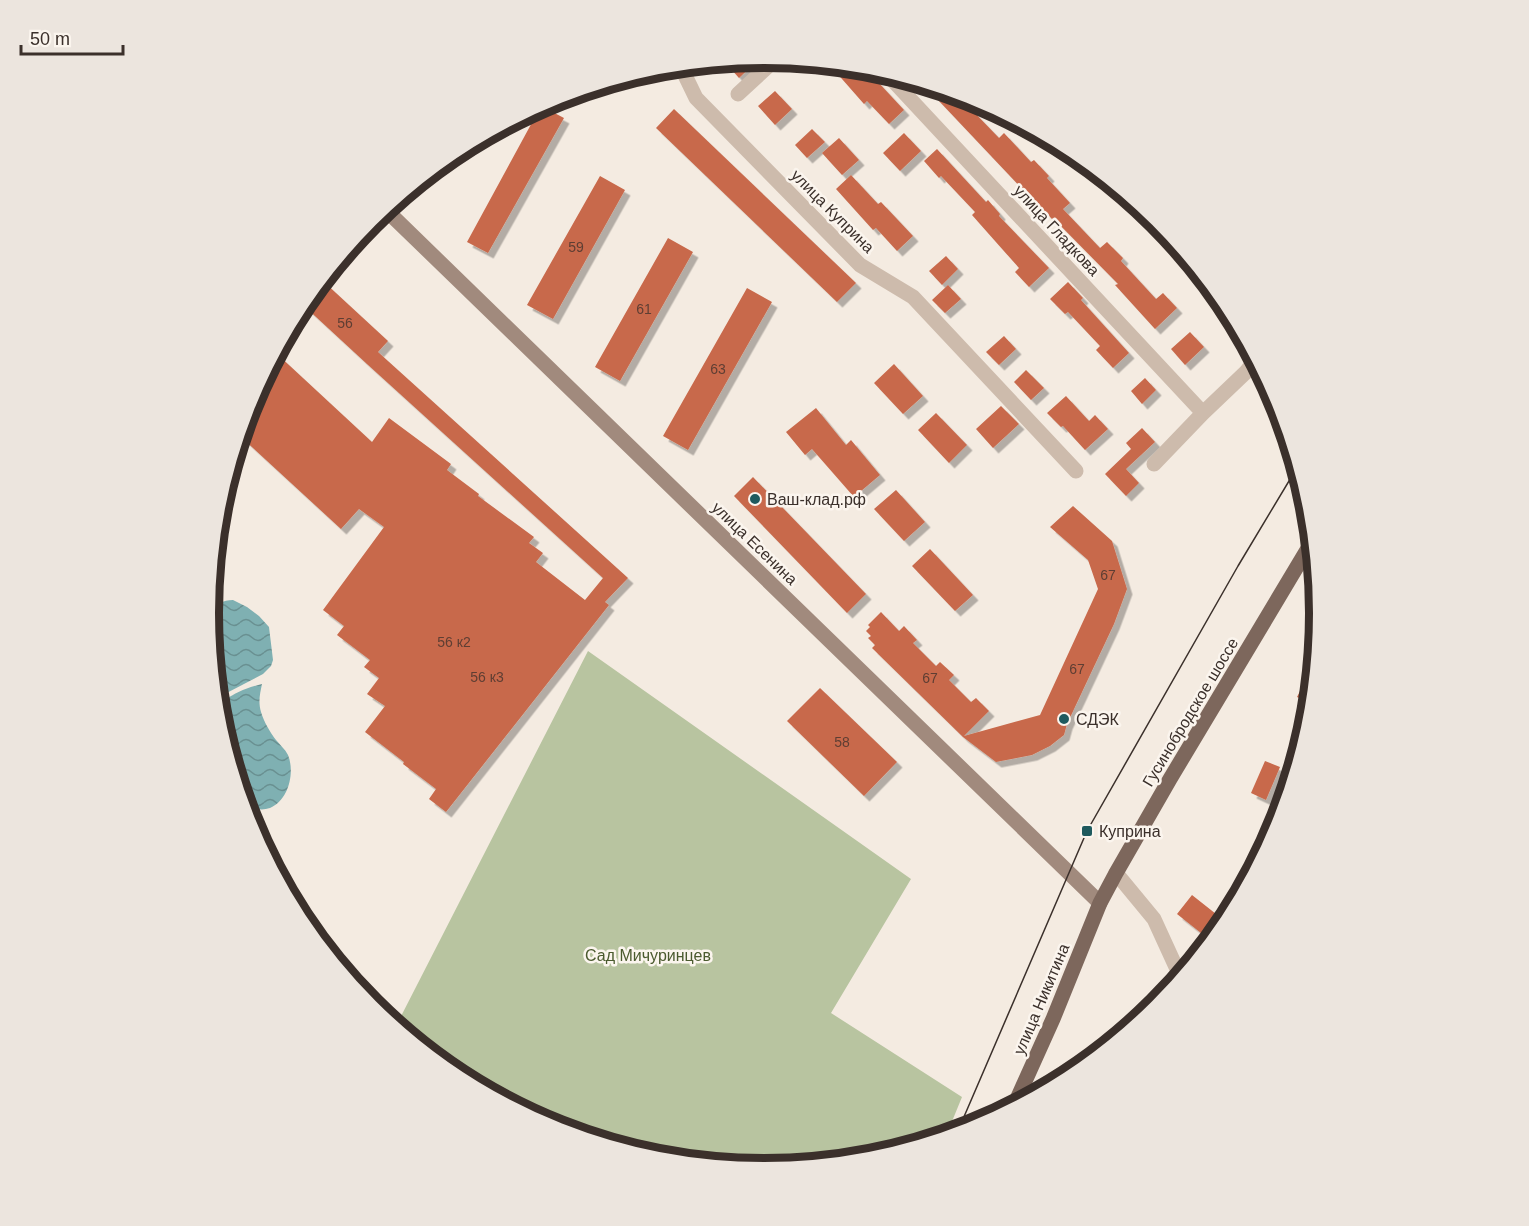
<svg xmlns="http://www.w3.org/2000/svg" width="1529" height="1226" font-family="Arial,sans-serif">
<defs>
<pattern id="water-waves" width="16" height="10" patternUnits="userSpaceOnUse" patternTransform="scale(1.5)"><rect width="16" height="10" fill="#7fb0b2"/><path d="M0 5q4-4 8 0t8 0" fill="none" stroke="#699091"/></pattern>
<filter id="shadow"><feDropShadow dx="5.5" dy="5.5" stdDeviation="0" flood-color="#0004"/></filter>
</defs>
<rect width="100%" height="100%" fill="#f4ebe1"/>
<!-- green -->
<path fill="#b8c4a0" d="M588,651L911,879L831,1013L962,1097L946,1136L873,1158L764,1169L656,1158L551,1127L455,1075L396,1026Z"/>
<!-- water -->
<path fill="url(#water-waves)" d="M233,600L247,607L259,616L269,627L273,660L271,666L263,674L217,698L209,611C216,604 223,600 233,600Z
M262,684C260,694 258,701 261,712C264,722 270,732 276,740C280,745 285,749 288,755C295,772 289,800 270,808C261,811 252,809 244,803L219,721C219,716 217,711 220,707C226,695 249,687 262,684Z"/>
<!-- building -->
<path fill="#c8694b" filter="url(#shadow)" d="M761,57L739,78L724,61L734,60Z
M828,63L864,67L904,110L889,124L867,101L864,104Z
M922,83L966,96L975,105L971,109L999,138L1004,133L1031,162L1034,160L1049,176L1047,178L1070,203L1063,209L1100,248L1107,242L1123,258L1121,261L1156,299L1163,293L1177,308L1155,329L1115,285L1118,284L1053,218L1052,219L1029,195H1028Z
M775,91L792,109L775,125L758,106Z
M541,106L564,118L488,253L467,242Z
M674,109L856,283L837,302L656,128Z
M812,129L825,142L807,158L795,145Z
M904,133L921,151L900,171L883,153Z
M839,138L859,160L842,175L822,153Z
M937,149L986,202L988,200L1000,214L999,216L1049,268L1029,287L1015,272L1019,268L972,215L975,212L941,176L939,178L924,161Z
M851,175L878,204L881,202L913,236L897,251L876,228L873,230L836,189Z
M600,176L625,190L553,319L527,305Z
M668,238L693,252L620,381L595,367Z
M946,256L958,269L942,285L929,271Z
M323,281L388,341L378,352L628,578L605,602L609,605L446,812L429,799L436,789L403,764L404,762L365,732L385,706L367,694L379,678L364,667L370,660L337,635L344,626L323,610L384,527L359,509L341,529L240,436L251,400L276,353L372,442L389,418L451,464L447,470L479,494L478,496L534,537L529,543L543,553L536,562L585,600L603,578L367,364L302,304Z
M1068,282L1083,298L1081,300L1129,353L1113,368L1096,350L1100,346L1068,312L1065,314L1050,299Z
M948,285L961,299L945,313L932,300Z
M747,288L772,302L688,450L663,436Z
M1190,332L1204,347L1185,365L1171,349Z
M1004,336L1016,349L999,365L986,352Z
M894,364L923,396L903,414L874,383Z
M1026,370L1044,388L1031,400L1014,382Z
M1145,378L1156,390L1142,404L1131,391Z
M1066,396L1089,421L1095,415L1108,429L1085,450L1063,426L1061,427L1047,413Z
M1001,406L1019,424L993,448L976,429Z
M816,408L846,445L851,440L880,475L854,497L812,449L805,455L786,432Z
M936,413L967,445L949,463L918,430Z
M1142,428L1155,442L1126,469L1139,483L1126,496L1105,474L1131,449L1126,443Z
M753,477L866,594L847,613L734,496Z
M896,490L925,522L904,541L874,509Z
M1073,506L1112,541L1127,589L1114,624L1067,724L1064,735L1050,746L1032,755L996,762L963,737L872,648L875,645L868,638L871,636L866,631L870,627L868,625L881,612L899,631L904,626L917,640L913,643L936,666L940,662L954,675L949,680L971,702L976,698L989,711L964,736L1040,715L1098,589L1088,560L1050,527Z
M930,549L973,595L955,611L912,566Z
M1315,662L1316,663L1311,704L1297,697Z
M820,688L897,762L864,796L787,721Z
M1265,761L1280,767L1266,800L1251,793Z
M1192,895L1216,914L1201,933L1177,914Z"/>
<g fill="none" stroke-linecap="round" stroke-linejoin="round">
<!-- street -->
<path stroke="#cdbbac" stroke-width="15" d="M680,65L696,98L860,265L913,297L1076,471
M884,71L1203,413
M738,94L777,58
M1154,464L1203,413L1246,372L1256,359
M1116,873L1154,919L1181,978"/>
<!-- secondary -->
<path stroke="#a18a7d" stroke-width="15" d="M385,209L1100,903"/>
<!-- primary -->
<path stroke="#7d675c" stroke-width="15" d="M1013,1108L1053,1019L1100,903L1116,873L1170,779L1313,540"/>
<!-- tram -->
<path stroke="#3b302b" stroke-width="1.5" d="M957,1133L1087,831L1238,566L1298,466"/>
</g>
<!-- markers -->
<g fill="#1f5a5e" stroke="#fbf5ee" stroke-width="2">
<circle cx="755" cy="499" r="6"/>
<circle cx="1064" cy="719" r="6"/>
<rect x="1081" y="825" width="12" height="12" rx="3"/>
</g>
<g text-anchor="middle" stroke-width="5" stroke-linejoin="round" paint-order="stroke">
<!-- number labels -->
<g font-size="14" fill="#5e3e33">
<text x="576" y="252">59</text>
<text x="644" y="314">61</text>
<text x="345" y="328">56</text>
<text x="718" y="374">63</text>
<text x="1108" y="580">67</text>
<text x="454" y="647">56 к2</text>
<text x="1077" y="674">67</text>
<text x="487" y="682">56 к3</text>
<text x="930" y="683">67</text>
<text x="842" y="747">58</text>
</g>
<!-- street labels -->
<g font-size="16" fill="#3b302b" stroke="#fbf5ee">
<text transform="translate(833 211) rotate(45)" y="6">улица Куприна</text>
<text transform="translate(1057 230) rotate(47)" y="6">улица Гладкова</text>
<text transform="translate(755 543) rotate(44)" y="6">улица Есенина</text>
<text transform="translate(1190 712) rotate(-59)" y="6">Гусинобродское шоссе</text>
<text transform="translate(1041 999) rotate(-67)" y="6">улица Никитина</text>
</g>
<!-- poi labels -->
<g font-size="16" fill="#3b302b" stroke="#fbf5ee" text-anchor="start">
<text x="767" y="505">Ваш-клад.рф</text>
<text x="1076" y="725">СДЭК</text>
<text x="1099" y="837">Куприна</text>
</g>
<!-- park labels -->
<g font-size="16" fill="#4a5a2e" stroke="#fbf5ee">
<text x="648" y="961">Сад Мичуринцев</text>
</g>
</g>
<!-- crop -->
<path d="M0 0H1529V1226H0ZM219 613a545 545 0 1 1 1090 0a545 545 0 1 1-1090 0Z" fill="#ece5de" fill-rule="evenodd"/>
<path fill="none" stroke="#3b302b" stroke-width="8" d="M219 613a545 545 0 1 1 1090 0a545 545 0 1 1-1090 0Z"/>
<!-- scale -->
<path d="M21 45v9h102v-9" fill="none" stroke="#3b302b" stroke-width="3"/>
<text x="30" y="45" font-size="18" fill="#3b302b" stroke="#fbf5ee" stroke-width="4.5" paint-order="stroke">50 m</text>
</svg>
